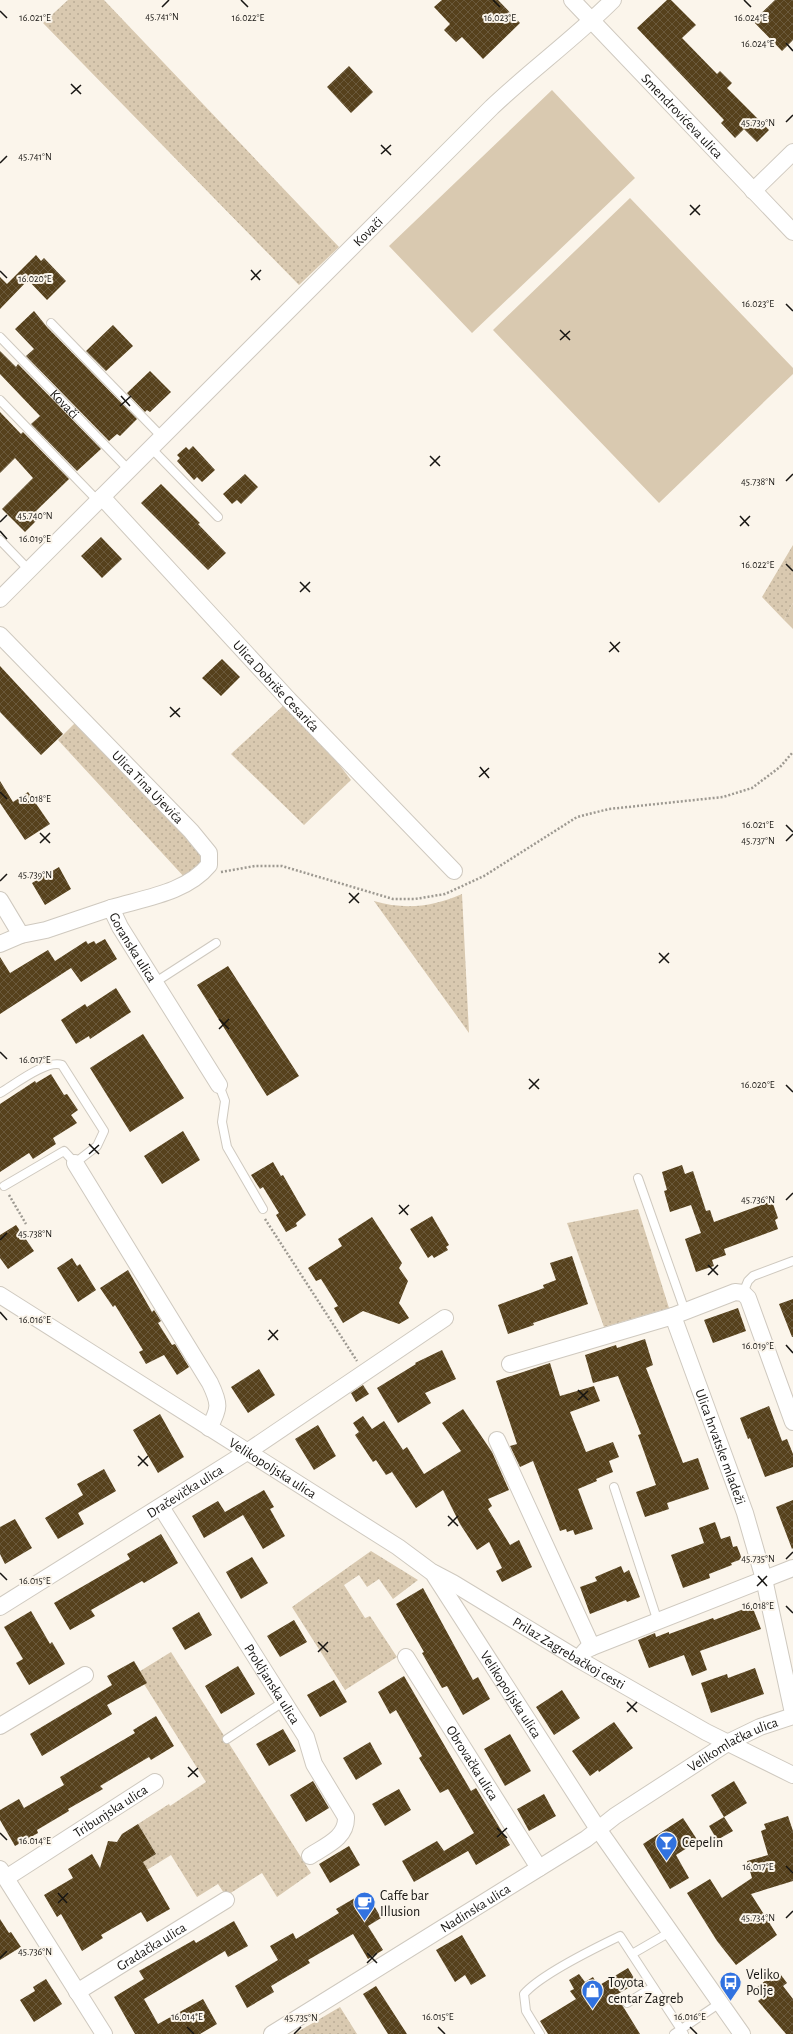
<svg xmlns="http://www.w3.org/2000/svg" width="793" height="2034" font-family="'Alegreya Sans',sans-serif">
<defs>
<pattern id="grass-dots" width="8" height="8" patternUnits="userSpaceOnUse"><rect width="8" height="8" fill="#d9c9b0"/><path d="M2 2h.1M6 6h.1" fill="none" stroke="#baac96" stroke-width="1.8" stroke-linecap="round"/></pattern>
<pattern id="forest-firs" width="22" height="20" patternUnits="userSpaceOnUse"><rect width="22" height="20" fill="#d9c9b0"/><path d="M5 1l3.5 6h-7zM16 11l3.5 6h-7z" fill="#baac96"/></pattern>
<pattern id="building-cross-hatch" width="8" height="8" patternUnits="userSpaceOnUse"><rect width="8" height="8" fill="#56411c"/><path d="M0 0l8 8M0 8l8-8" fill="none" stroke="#6a593b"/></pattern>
</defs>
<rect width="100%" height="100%" fill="#fbf5eb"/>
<!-- grass -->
<path fill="url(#grass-dots)" d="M68,0H104L339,247L299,285L43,23Z
M793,545V603L784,620L762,597Z
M284,705L338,763L351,780L304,825L231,754Z
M76,722L196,847L202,860L200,870L186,879L58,740Z
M462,894L469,1033L374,901C404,910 433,907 462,894Z
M638,1209L669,1308L604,1327L567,1223Z
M371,1551L418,1580L393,1599L379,1579L367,1587L359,1575L344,1585L365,1618L370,1616L397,1657L345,1690L292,1607Z
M171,1652L311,1873L277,1897L262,1873L226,1896L218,1884L197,1897L171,1855L118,1888L121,1875L156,1854L138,1824L169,1804L170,1806L206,1782L137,1673Z
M340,2007L357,2034H294Z"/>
<!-- forest -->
<path fill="url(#forest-firs)" d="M793,603V629L784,620Z"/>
<!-- pitch -->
<path fill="#d9c9b0" d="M552,90L635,178L472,333L389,246Z
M630,198L793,368V374L659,503L493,330Z"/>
<!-- building -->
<path fill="url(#building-cross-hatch)" d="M442,0H498L520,23L483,59L462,37L456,42L444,30L450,24L434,7Z
M667,0H671L696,25L682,38L717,74L720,71L732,83L727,88L769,130L757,142L744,129L735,138L721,123L724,120L637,28Z
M775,0H793V40L782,51L753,21Z
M349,66L373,92L351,113L327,87Z
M36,255L41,261L44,258L66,281L47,300L28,280L0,309V277L7,284Z
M34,311L47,327L137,419L120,436L117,434L109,441L26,356L34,349L15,329Z
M113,325L133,346L106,371L86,351Z
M0,351L16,367L18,364L101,449L77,471L31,424L40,416L0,374Z
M150,371L171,392L150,412L147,410L145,412L127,393Z
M0,412L21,434L23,432L69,479L36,511L41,516L25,532L2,509L33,478L15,458L0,473Z
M193,446L215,470L202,482L197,477L194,480L177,461L180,458L177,455L186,447L189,450Z
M245,474L258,487L241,504L237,500L232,504L223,494Z
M161,484L200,523L198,524L226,553L208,570L141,503Z
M101,537L122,559L102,578L81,556Z
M222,659L240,677L221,696L202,678Z
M0,666L63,734L41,755L0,712Z
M0,781L13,802L28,792L50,824L25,840L0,803Z
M59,867L71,889L45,905L32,883Z
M105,939L117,959L81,982L71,968L0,1014V957L10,973L48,950L55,961L86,941L88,944L94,941L96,944Z
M228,966L299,1076L267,1096L197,985Z
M116,988L131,1012L90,1039L89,1036L76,1044L61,1020L85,1004L87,1007Z
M143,1034L184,1098L130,1132L90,1068Z
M51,1074L64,1095L67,1094L78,1110L71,1115L77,1123L53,1138L56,1144L33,1159L29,1153L0,1172V1104L35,1081L36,1083Z
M183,1131L200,1160L162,1184L144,1156Z
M273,1162L281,1176L283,1175L306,1215L296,1223L297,1226L286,1232L276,1215L279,1213L263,1187L260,1189L251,1175Z
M682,1165L685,1174L693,1171L706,1211L710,1210L714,1222L772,1201L778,1218L775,1220L778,1229L724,1249L726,1255L712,1260L714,1266L696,1272L685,1239L701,1233L691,1205L670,1212L664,1191L667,1190L662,1172Z
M432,1216L449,1245L446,1247L448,1250L434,1258L432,1255L428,1258L410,1229Z
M372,1217L402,1263L399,1268L408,1281L399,1303L409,1318L399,1324L363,1311L343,1323L334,1308L338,1306L321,1279L316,1281L308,1268L342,1246L338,1239Z
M16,1225L34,1251L8,1269L0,1258V1235Z
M572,1256L588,1304L533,1323L534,1325L508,1334L498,1305L544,1288L543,1285L556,1280L550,1263Z
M72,1258L77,1266L80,1264L96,1290L78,1302L57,1268Z
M128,1270L152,1312L154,1310L161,1321L158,1323L172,1345L175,1344L189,1367L177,1375L164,1355L146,1364L139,1352L143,1350L115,1305L113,1307L100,1288Z
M793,1299V1337H792L779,1304Z
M738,1308L746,1331L713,1343L704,1320Z
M645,1339L653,1365L646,1368L683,1463L698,1458L709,1489L667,1503L669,1509L645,1517L636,1492L656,1485L638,1435L641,1434L618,1376L593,1383L585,1355L616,1345L617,1348Z
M442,1350L456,1379L425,1393L431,1403L398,1423L377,1388L416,1364L415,1363Z
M550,1363L560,1396L594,1386L600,1401L570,1412L586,1452L613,1442L619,1457L609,1461L613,1472L596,1479L597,1481L578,1489L593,1529L575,1535L573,1530L567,1532L566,1529L560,1531L533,1461L520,1467L510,1446L517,1444L496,1381Z
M259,1369L275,1395L248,1413L231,1387Z
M363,1385L369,1394L356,1402L351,1393Z
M769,1406L782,1441L787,1439L793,1454V1467L765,1477L750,1438L748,1439L740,1418Z
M463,1409L492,1452L509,1490L488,1499L492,1506L488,1509L510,1545L519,1540L532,1567L502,1582L496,1571L502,1568L489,1542L477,1550L460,1524L443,1490L416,1508L392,1472L386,1475L376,1460L373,1462L355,1435L359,1432L353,1423L363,1416L372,1429L384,1421L403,1450L407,1447L424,1474L461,1451L442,1423Z
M160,1414L184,1457L158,1473L133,1430Z
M318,1425L336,1456L314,1470L295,1439Z
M104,1469L116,1491L78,1513L84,1524L58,1539L45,1518L83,1495L77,1484Z
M264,1490L274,1507L270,1509L285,1536L263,1549L243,1515L204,1538L192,1516L218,1501L225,1512Z
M793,1500V1548L792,1549L776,1507Z
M15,1519L32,1548L5,1564L0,1554V1527Z
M715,1522L721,1539L730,1536L733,1547L737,1546L742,1559L731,1563L732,1565L709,1574L710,1578L683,1588L671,1555L704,1543L699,1528Z
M161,1534L178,1563L144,1583L142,1581L91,1610L95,1616L70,1630L54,1603L130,1559L127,1554Z
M252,1557L268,1583L241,1599L226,1572Z
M621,1566L624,1573L629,1570L640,1597L627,1602L626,1600L590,1614L580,1587L597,1581L595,1577Z
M423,1588L473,1680L478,1677L490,1699L463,1715L447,1686L442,1688L422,1653L424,1652L396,1604Z
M752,1606L761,1629L700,1651L707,1670L692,1676L684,1655L649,1668L638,1640L655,1633L656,1637L669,1632V1634L713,1618L714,1620Z
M31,1611L50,1644L52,1642L65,1664L29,1685L16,1663L23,1659L4,1627Z
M199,1612L212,1635L185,1650L172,1628Z
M294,1620L307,1642L280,1657L267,1636Z
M134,1661L147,1683L107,1705L112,1714L42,1756L30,1734L112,1685L107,1676Z
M238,1666L255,1694L221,1714L205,1686Z
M755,1668L764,1694L711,1713L701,1683L727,1674L728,1678Z
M404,1676L471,1791L476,1788L510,1845L476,1865L468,1851L414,1882L402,1861L437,1841L444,1851L474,1833L448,1789L440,1793L419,1758L422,1756L396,1710L390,1714L378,1692Z
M334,1680L347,1702L320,1717L307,1695Z
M562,1690L580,1718L554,1735L536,1707Z
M156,1716L174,1746L151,1760L149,1757L100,1786L103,1789L68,1809L69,1811L37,1830L38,1833L15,1846L0,1820V1810L19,1799L24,1808L64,1785L60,1777L135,1733L133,1730Z
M614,1722L633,1748L599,1772L598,1770L590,1776L572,1751Z
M283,1729L296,1751L269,1766L256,1744Z
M510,1734L531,1771L505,1786L484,1749Z
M370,1742L382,1764L356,1780L343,1758Z
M313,1781L329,1808L306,1822L290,1795Z
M734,1781L747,1803L724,1817L711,1795Z
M399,1789L411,1810L385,1826L372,1804Z
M544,1794L556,1816L529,1831L517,1809Z
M788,1816L793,1831V1881L751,1894L777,1935L736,1965L717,1941L687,1893L710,1879L722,1898L752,1878L747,1861L768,1855L761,1831L766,1829L764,1824Z
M724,1817L733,1831L717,1840L709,1826Z
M683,1818L698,1841L676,1855L689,1878L670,1889L643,1844Z
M138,1824L156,1854L143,1862L170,1909L147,1922L141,1912L101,1935L103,1938L82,1951L61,1914L57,1917L44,1895L73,1878L68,1869L92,1854L100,1868L108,1841L117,1842L122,1834Z
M349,1846L360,1865L330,1883L319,1864Z
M360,1895L363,1899L368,1895L381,1918L368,1926L383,1950L368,1959L353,1934L308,1960L310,1963L271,1986L274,1992L247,2008L235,1986L278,1960L270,1946L293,1933L296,1939L339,1913L336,1909Z
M0,1919L9,1933L11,1932L21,1947L0,1960Z
M234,1921L248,1946L228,1957L225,1951L144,1999L158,2024L203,1999L217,2024L200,2034H135L114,1997L144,1979L139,1971L194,1940L196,1943Z
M462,1935L486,1976L471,1985L465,1975L455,1982L436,1950Z
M628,1968L637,1983L616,1995L640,2034H548L540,2021L576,1999L570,1991L574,1989L569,1980L579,1974L585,1982L593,1977L598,1986Z
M778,1971L787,1983L783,1986L793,1999V2034H786L758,2001L763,1997L756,1988Z
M46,1979L62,2004L34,2022L20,2000L35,1991L33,1987Z
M376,1986L407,2034H388L363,1994Z"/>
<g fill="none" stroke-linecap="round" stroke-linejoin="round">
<defs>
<g id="lane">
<path d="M51,323L162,437"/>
<path id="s1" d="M0,337L129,470"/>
<path d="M0,400L98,501"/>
<path d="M151,448L218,517"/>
<path d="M0,540L29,570"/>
<path d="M154,983L216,943"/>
<path d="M219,1085L225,1101L222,1122L227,1147L263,1209"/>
<path d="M0,1093C14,1085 47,1059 62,1065L104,1131L97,1146L75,1163L64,1151L4,1186"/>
<path d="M638,1178L685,1311"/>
<path d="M743,1293L748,1281L753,1276L793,1261"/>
<path d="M614,1487L658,1622"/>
<path d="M227,1739L283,1702"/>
<path d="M632,1954L670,1932"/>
<path d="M627,2003L653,1987"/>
<path d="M540,2034L526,2011L524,1994C540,1975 595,1948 620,1936L684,2034"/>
<path d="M674,2034L720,2003"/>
</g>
<g id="street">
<path id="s2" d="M572,0L793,232"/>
<path d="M753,191L793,152"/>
<path id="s3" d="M102,497L289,700L454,871"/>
<path id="s4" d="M0,599L492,107C531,70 575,38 613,0"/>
<path id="s5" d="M0,635L191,831L209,853V865C186,893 144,898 111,908"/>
<path d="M0,900L21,935"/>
<path id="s6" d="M0,944L21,935L46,930L111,908L120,927L219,1085"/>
<path d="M75,1163L210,1383C220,1404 220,1408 209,1428"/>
<path id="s7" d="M0,1295L398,1547L433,1573L598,1829L742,2034"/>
<path d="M673,1316L735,1292L743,1293L748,1298L793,1422"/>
<path id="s8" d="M510,1364L673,1316L745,1513L764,1579L793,1713"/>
<path d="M497,1440L592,1647"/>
<path id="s9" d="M161,1507L306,1737L314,1764L346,1817C347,1838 325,1846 310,1856"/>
<path id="s10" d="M434,1573L453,1583L578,1659L706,1732L793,1775"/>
<path id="s11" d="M0,1607L247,1452L445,1318"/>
<path id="s12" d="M406,1657L539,1868"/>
<path d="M578,1659L586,1650L592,1647L793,1568"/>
<path d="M0,1726L85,1675"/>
<path d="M0,1869L104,2034"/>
<path id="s13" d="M6,1878L155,1782"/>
<path id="s14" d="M77,1992L226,1900"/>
<path id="s15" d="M272,2034L586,1839L615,1816L729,1742L760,1727L793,1716"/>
</g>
</defs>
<!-- lane casing -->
<use href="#lane" stroke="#cfc9bf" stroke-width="10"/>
<!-- street casing -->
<use href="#street" stroke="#cfc9bf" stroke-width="18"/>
<!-- path -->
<path stroke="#9d9991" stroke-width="2.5" stroke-dasharray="2 2" stroke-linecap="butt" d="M221,872L255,866H282L393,899H415L445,894L484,876L577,817L609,809L723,797L752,788L780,767L793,752
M9,1195L26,1224
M265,1219L357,1361"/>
<!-- lane -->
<use href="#lane" stroke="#fff" stroke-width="8"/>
<!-- street -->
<use href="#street" stroke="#fff" stroke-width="16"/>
</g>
<!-- ticks -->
<path fill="none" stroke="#171512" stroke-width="1.5" d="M241,0L248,7M493,0L500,7M744,0L751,7M162,7L169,0M0,11L7,18M786,43L793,51M71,84L81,94M71,94L81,85M786,122L793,115M381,145L391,155M381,154L391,145M0,163L7,156M690,205L700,215M690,215L700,205M251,270L260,280M0,271L7,278M251,280L261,270M786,304L793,311M560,330L570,340M560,340L570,331M121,396L130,406M120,406L131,396M430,456L440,466M430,466L440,456M786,481L793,474M740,516L749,526M0,522L7,515M740,526L750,516M0,531L7,539M786,564L793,571M300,582L310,592M300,592L310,582M610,642L619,652M609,652L620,642M170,707L180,717M170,717L180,708M480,767L489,778M479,777L489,768M0,792L7,799M786,825L793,832M40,833L50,843M786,841L793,834M40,843L50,833M0,881L7,874M349,893L359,903M349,903L359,893M659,953L669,963M659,963L669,953M219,1019L229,1029M219,1029L229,1019M0,1052L7,1059M529,1079L539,1089M786,1085L793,1092M529,1089L539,1079M89,1144L99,1154M89,1154L99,1145M786,1200L793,1193M399,1205L408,1215M399,1214L409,1205M0,1240L7,1233M708,1265L718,1275M708,1275L718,1265M0,1312L7,1320M269,1330L278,1340M268,1340L278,1330M786,1345L793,1353M578,1390L588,1400M578,1400L588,1391M138,1456L148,1466M138,1466L148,1456M448,1516L458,1526M448,1526L458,1516M786,1559L793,1552M0,1573L7,1580M758,1576L767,1586M757,1586L767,1576M786,1606L793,1613M318,1642L328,1652M318,1652L328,1642M627,1702L637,1712M627,1712L637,1702M188,1767L198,1777M188,1777L198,1768M497,1828L507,1838M0,1833L7,1840M497,1837L507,1828M786,1866L793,1873M58,1893L67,1903M58,1903L68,1893M786,1918L793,1911M367,1953L377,1963M0,1958L7,1951M367,1963L377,1953M187,2027L194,2034M438,2027L445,2034M690,2027L697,2034M294,2034L301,2027"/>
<!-- icons -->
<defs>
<symbol id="bar-pin" viewBox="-11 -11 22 30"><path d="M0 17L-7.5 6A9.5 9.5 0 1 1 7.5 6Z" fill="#3172e0" stroke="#fbf5eb"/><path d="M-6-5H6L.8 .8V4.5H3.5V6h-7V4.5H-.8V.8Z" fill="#fff"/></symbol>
<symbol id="cafe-pin" viewBox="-11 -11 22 30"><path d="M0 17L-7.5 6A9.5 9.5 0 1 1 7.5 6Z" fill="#3172e0" stroke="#fbf5eb"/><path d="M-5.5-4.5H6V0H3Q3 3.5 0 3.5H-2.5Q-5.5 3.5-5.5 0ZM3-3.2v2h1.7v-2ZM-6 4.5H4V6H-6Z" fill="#fff"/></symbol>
<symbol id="bus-pin" viewBox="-11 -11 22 30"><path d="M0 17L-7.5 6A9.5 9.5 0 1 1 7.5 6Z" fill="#3172e0" stroke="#fbf5eb"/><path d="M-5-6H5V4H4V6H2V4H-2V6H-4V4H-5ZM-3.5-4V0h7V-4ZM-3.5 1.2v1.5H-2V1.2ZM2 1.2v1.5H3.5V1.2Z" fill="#fff"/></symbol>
<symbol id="shop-pin" viewBox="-11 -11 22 30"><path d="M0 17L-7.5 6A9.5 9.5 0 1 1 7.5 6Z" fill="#3172e0" stroke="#fbf5eb"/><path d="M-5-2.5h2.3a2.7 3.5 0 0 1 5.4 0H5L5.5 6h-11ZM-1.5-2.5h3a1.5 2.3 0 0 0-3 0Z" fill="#fff"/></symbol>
</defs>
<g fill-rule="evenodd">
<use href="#bar-pin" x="654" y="1830" width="25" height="34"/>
<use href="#cafe-pin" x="352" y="1890" width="25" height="34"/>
<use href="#bus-pin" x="718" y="1970" width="25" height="34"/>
<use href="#shop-pin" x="580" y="1978" width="25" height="34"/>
</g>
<g text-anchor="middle" stroke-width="4" stroke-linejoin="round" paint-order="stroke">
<!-- street labels -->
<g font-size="14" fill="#171512" stroke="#fbf5eb">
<text dy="5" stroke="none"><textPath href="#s2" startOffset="160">Smendrovićeva ulica</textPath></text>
<text dy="5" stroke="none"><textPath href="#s4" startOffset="520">Kovači</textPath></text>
<text dy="5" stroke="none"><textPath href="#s1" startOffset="93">Kovači</textPath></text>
<text dy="5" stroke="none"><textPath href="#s3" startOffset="257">Ulica Dobriše Cesarića</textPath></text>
<text dy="5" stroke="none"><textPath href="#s5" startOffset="212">Ulica Tina Ujevića</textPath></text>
<text dy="5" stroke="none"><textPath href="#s6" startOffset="162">Goranska ulica</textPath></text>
<text dy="5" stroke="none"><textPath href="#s8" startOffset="309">Ulica hrvatske mladeži</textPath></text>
<text dy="5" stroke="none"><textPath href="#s7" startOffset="323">Velikopoljska ulica</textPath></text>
<text dy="5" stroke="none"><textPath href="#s11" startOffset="218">Dračevička ulica</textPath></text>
<text dy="5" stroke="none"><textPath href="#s10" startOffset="157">Prilaz Zagrebačkoj cesti</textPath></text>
<text dy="5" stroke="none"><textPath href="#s9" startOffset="209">Prokljanska ulica</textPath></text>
<text dy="5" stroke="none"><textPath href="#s7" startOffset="659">Velikopoljska ulica</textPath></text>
<text dy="5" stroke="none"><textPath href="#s15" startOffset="545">Velikomlačka ulica</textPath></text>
<text dy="5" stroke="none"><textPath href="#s12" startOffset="125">Obrovačka ulica</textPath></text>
<text dy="5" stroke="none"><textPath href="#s13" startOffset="124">Tribunjska ulica</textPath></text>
<text dy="5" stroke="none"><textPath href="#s15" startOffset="239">Nadinska ulica</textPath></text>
<text dy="5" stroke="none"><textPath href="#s14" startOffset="87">Gradačka ulica</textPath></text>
</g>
<!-- poi labels -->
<g font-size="14" fill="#171512" stroke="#fbf5eb" text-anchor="start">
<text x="682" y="1847">Cepelin</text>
<text x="380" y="1900">Caffe bar<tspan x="380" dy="16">Illusion</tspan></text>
<text x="746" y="1979">Veliko<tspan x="746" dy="16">Polje</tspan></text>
<text x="608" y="1987">Toyota<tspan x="608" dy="16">centar Zagreb</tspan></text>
</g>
</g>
<g font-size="10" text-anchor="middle" fill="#171512" stroke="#fbf5eb" stroke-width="4" stroke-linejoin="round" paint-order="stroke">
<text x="162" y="20">45.741°N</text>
<text x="751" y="21">16.024°E</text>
<text x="248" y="21">16.022°E</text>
<text x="500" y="21">16.023°E</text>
<text x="35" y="21">16.021°E</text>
<text x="758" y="47">16.024°E</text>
<text x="758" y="126">45.739°N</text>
<text x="35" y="160">45.741°N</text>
<text x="35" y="282">16.020°E</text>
<text x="758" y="307">16.023°E</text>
<text x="758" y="485">45.738°N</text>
<text x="35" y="519">45.740°N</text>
<text x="35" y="542">16.019°E</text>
<text x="758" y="568">16.022°E</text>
<text x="35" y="802">16.018°E</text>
<text x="758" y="828">16.021°E</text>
<text x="758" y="844">45.737°N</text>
<text x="35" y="878">45.739°N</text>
<text x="35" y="1063">16.017°E</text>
<text x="758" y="1088">16.020°E</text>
<text x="758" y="1203">45.736°N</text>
<text x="35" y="1237">45.738°N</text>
<text x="35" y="1323">16.016°E</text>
<text x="758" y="1349">16.019°E</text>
<text x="758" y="1562">45.735°N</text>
<text x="35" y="1584">16.015°E</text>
<text x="758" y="1609">16.018°E</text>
<text x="35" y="1844">16.014°E</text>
<text x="758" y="1870">16.017°E</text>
<text x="758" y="1921">45.734°N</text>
<text x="35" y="1955">45.736°N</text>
<text x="187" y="2020">16.014°E</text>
<text x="438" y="2020">16.015°E</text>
<text x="690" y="2020">16.016°E</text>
<text x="301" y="2021">45.735°N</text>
</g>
</svg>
